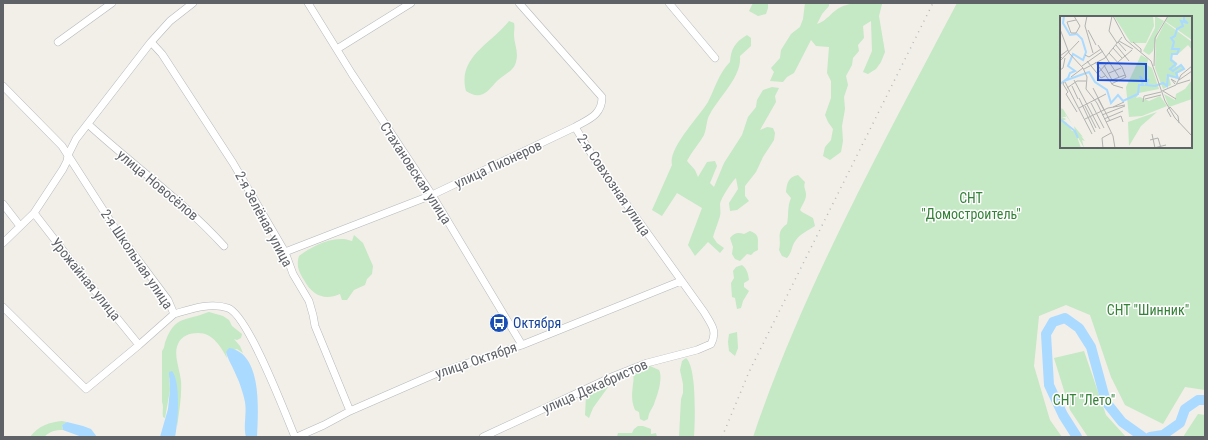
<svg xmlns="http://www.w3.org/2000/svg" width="1208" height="440" font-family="'Roboto Condensed',sans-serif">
<rect width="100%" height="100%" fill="#f1efe8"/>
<!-- green -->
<path fill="#c5e8c5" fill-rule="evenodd" d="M753,3H768V8L766,14L758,16L749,11Z
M805,3H829V6L822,14L817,24C827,21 832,11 841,7C852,2 871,1 882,4L879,16L885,52L881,62L876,69L868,74L863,72L872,51L871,21L863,26L864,38L858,45L859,51L853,58L852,65L846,76L848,85L844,97L845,109L842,126L843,141L841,152L830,160L823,156L825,147L831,140L833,129L828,122L825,115L831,98V81L827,73L829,47L816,46L811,40L794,73L787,77L783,82L770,81L774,72L771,68L780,58L781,50L791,34L800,27L803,19Z
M957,3H1205V390L1185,387L1163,424L1125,405L1111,377L1090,315L1066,305L1039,316L1034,366L1050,420L1062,437H753C804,286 883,144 957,3ZM1061,17H1191V147H1061Z
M509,21L514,23C515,27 514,30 514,35C514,44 519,52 516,62C514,71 503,75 497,81C492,86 487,94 480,95C475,96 471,94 466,91C457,57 491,44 509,21Z
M747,35L751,38V46L740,56C742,77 719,97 710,114C706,120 707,128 704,135C699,144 692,151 687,161L695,170L698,177L707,162L715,161L717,166L710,183L714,187L724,163L742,135L748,117L756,107L757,100L763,90L772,87L779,88L775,96L776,102L760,130L767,127L773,128L775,133L774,140L763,157L756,172L745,186V196L749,201L737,210L730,211L729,203L738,189L736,178C732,181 721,198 720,204C720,208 721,212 720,216C718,223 715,230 713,237L717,243L724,248L720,253L708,242L695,256L688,245L702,208L677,193L662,216L652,210L672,165C668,148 699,117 708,102C715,88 719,73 730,62C731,49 735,42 747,35Z
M798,175L805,182C803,188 806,189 806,195C806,200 802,205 800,210L802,212L813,218L815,226C809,230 800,234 796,240C791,246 793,251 787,258L782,256L779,250C782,239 775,232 787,224C789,215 787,207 791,198L786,192C787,183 788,177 798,175Z
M750,231C761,235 757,240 758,250L754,252L751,255L747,254L740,261L735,259L732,254L733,247L730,238C734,233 738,232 744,234Z
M354,235L363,243L373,266L372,274L367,279L365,285L354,290L347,300H342L340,294C324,301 312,295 304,280C299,272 296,266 299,256C312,246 335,234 352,241Z
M742,265C747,269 748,273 749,280L744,283V287L749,291L743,301L741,308L737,309L735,298L732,297L731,283L734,278L733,271L736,267Z
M209,312L223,316L229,320L232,326L242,334L241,338L237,340L234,339L240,346L243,353L237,349L226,352L227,358C221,347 213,333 198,333C190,333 181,336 178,344C173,354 180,370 181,381C182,396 179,412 177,427V387L169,377L170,390L165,418L163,417C162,411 164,407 162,402V351C165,348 164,344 166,340C173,322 180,320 197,316C202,315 204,313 209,312Z
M737,332L738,348L735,356L729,351L728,342L729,334Z
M1084,351L1106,415L1126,437H1088L1070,410L1054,358Z
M686,358C697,367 695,422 694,437H679L681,399L683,393V384L680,370L682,361Z
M650,366L659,370C663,377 658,394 655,401C653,409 649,410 648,419L644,421L640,419L639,412L635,410C631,401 632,394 633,384C634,380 633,376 634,371Z
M605,383H611L593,408L589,418L585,415L586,396L588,392Z
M1198,414L1205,415V437H1183Z
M62,421L67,422L62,425L63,430C55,430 50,431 44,437H30C38,426 50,422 62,421Z
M638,426H643L651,429V434L656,433L657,437H617L618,433H632L634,429Z"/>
<!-- water -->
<path fill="#aadaff" d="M229,348C263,353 258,412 257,437H246C243,426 247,414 245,402C243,393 240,383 236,375C233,367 228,360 226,352Z
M172,371C181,382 178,423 175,437H160L168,409L170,390L169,372Z
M67,422L83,426L91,429L97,437H82L63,430L62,425Z"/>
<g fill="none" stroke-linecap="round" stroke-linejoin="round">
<!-- river -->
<path stroke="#aadaff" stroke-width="10" d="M1077,437L1063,415L1049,385L1046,334L1053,322L1065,318L1079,328L1091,347L1106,402L1122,422L1143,437
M1150,437L1163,435L1180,423L1185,409L1198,400H1205"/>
<defs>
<path id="minor" d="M308,3L352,74L432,195L522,345
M669,3L715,58
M58,42L112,3
M151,42L162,54L233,163L285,252L293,274L309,301L313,315L315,326L350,411
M337,49L411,3
M3,86L62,146L118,233L168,300L174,314C191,309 210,302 228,308C248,315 285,413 295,437
M89,125C134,166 183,201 224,246
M3,204L20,226
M34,213L82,275L139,345
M3,243L34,213L63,169L67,161L68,155L76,139L151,42L170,21L193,3
M285,252L432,195L575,127
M3,307L86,389L139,345L174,314
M297,437L324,425L350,411L435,374L522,345L681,281
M483,437L614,376L647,363L697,350L711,344C718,331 711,324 704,312L597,163L575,127C589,119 602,115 602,97L519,3"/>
</defs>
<!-- minor casing -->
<use href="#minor" stroke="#b5b8bc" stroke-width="8"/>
<!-- minor -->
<use href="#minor" stroke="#fff" stroke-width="7"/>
<!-- rail -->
<path stroke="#b6b7b8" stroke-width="1.5" stroke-dasharray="1 5" stroke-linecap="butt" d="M722,437L749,372L933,3"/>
</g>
<!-- icons -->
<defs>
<symbol id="bus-disc" viewBox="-11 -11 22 22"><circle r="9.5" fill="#1a4fb4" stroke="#fff"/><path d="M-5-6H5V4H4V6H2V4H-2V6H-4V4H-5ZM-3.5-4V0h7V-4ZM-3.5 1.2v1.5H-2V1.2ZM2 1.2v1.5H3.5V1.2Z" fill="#fff"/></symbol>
</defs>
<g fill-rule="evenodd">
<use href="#bus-disc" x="488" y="312" width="22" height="22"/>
</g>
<g text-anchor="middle" stroke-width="3" stroke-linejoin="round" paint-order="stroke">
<!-- street labels -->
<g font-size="14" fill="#5f6368" stroke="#fff">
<text transform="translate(498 164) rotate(-25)" y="5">улица Пионеров</text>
<text transform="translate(416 173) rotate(57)" y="5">Стахановская улица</text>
<text transform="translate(158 185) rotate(40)" y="5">улица Новосёлов</text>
<text transform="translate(614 185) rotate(56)" y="5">2-я Совхозная улица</text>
<text transform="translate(264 219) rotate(62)" y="5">2-я Зелёная улица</text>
<text transform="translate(137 259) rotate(56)" y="5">2-я Школьная улица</text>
<text transform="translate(86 279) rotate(51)" y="5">Урожайная улица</text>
<text transform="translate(476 360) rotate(-19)" y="5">улица Октября</text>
<text transform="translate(595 386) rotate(-24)" y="5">улица Декабристов</text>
</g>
<!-- park labels -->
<g font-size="14" fill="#348238" stroke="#fff">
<text x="971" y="203">СНТ<tspan x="971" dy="16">"Домостроитель"</tspan></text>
<text x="1148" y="315">СНТ "Шинник"</text>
<text x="1084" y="405">СНТ "Лето"</text>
</g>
<!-- transit labels -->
<g font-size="14" fill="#164399" stroke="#fff" text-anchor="start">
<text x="513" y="328">Октября</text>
</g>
</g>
<!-- overview -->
<g transform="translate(1060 16)">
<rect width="132" height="132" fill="#f1efe8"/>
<path d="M54,0H93L94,10L86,27H71ZM95,0L104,5L98,15L93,35L89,39L83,35L95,12ZM108,0H131L132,24L105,5ZM105,6L132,26V34L128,29L118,38H112V43L117,47L116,51L122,49L125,53L118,57V63L109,61L111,69L103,73L95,52L96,24ZM81,39L88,43L87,49L92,52L99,73L79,77L76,82L80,81L89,85L100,80L107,90L82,100L69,101L66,71ZM132,64V83L109,91L104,78L115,84L116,78L125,73ZM0,92L3,93L12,108L5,98L6,101H2L6,103L3,105L6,106L12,115H15L14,110L23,121L21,120L25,125L22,124L24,132L16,118L21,132H0ZM97,96L81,110L69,130L68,106Z" fill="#c5e8c5"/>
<path fill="none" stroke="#aadaff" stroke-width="2" d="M4,65L29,56L35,66L47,74L51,87L58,79L63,85L78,78L79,69H83L80,60L84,65L88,64L86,69L95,70L103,67L107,70L108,59L118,62L116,57L124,53L121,49L113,55L110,53L116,48L111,44L112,38H117L119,33H112L114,26L111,22L115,20L117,13L123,10L121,5L128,7L124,4V0M0,68L8,62L10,57L15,55L8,50L13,38L23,44L26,36L22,23L17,18L10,19L3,7L4,0M0,103L15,115L18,122"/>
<path fill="none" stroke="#b3b3b1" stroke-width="1" d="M14,0L20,10L16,17H11L7,6L16,4M27,0L25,10L33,37M52,0L49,15L57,27M53,0L66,24L91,45L105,85L115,102L132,120M0,13L9,37L23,52L27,61L26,73L37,87L53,120L55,132M28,14L36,29M59,25L73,33M58,26L66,35M73,26L81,33V36M38,29L59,61M56,29L69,45M53,32L62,42M49,37L62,51L66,61L51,68M25,39L29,41L41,33M3,43L0,40L8,34M0,45L19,25M27,45L41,62L45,60M35,46L53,69L63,72M58,46L72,34M44,49L52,64M22,50L43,35M94,50L95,22L108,0M24,53L45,42L62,21M0,54L3,52L5,42M49,57L61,52M37,58L49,45M11,61L23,52M14,64L40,113M52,64L65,59M119,64L132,55M4,66L3,68L8,76L6,78M5,66L32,118M115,68L111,63L116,66M117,68L130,64M12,70L18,83M7,72L17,65H26M33,72L50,105M102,75L116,69L121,59L132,50M103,75L116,83M6,78L17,96M19,82L35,116M38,83L44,94M85,83L101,79M83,86L84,80L101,76M31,87L44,112M25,90L36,112M53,91L64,86M19,92L46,78M42,99L65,90M111,101L107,94L110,91L118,100L119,107M25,103L48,92L65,89M44,103L63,95M46,106L61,100L63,106M92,118L95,132M90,124L98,122L101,132M43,132L42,122L51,117M94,132L106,129"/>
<path fill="#1d4ed8" fill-opacity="0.15" stroke="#1d4ed8" stroke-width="2" d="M38,47L86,48V65L38,64Z"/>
<rect width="132" height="132" fill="none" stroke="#5f6368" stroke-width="2"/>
</g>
<!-- border -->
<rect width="1208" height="440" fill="none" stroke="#5f6368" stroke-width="8"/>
</svg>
